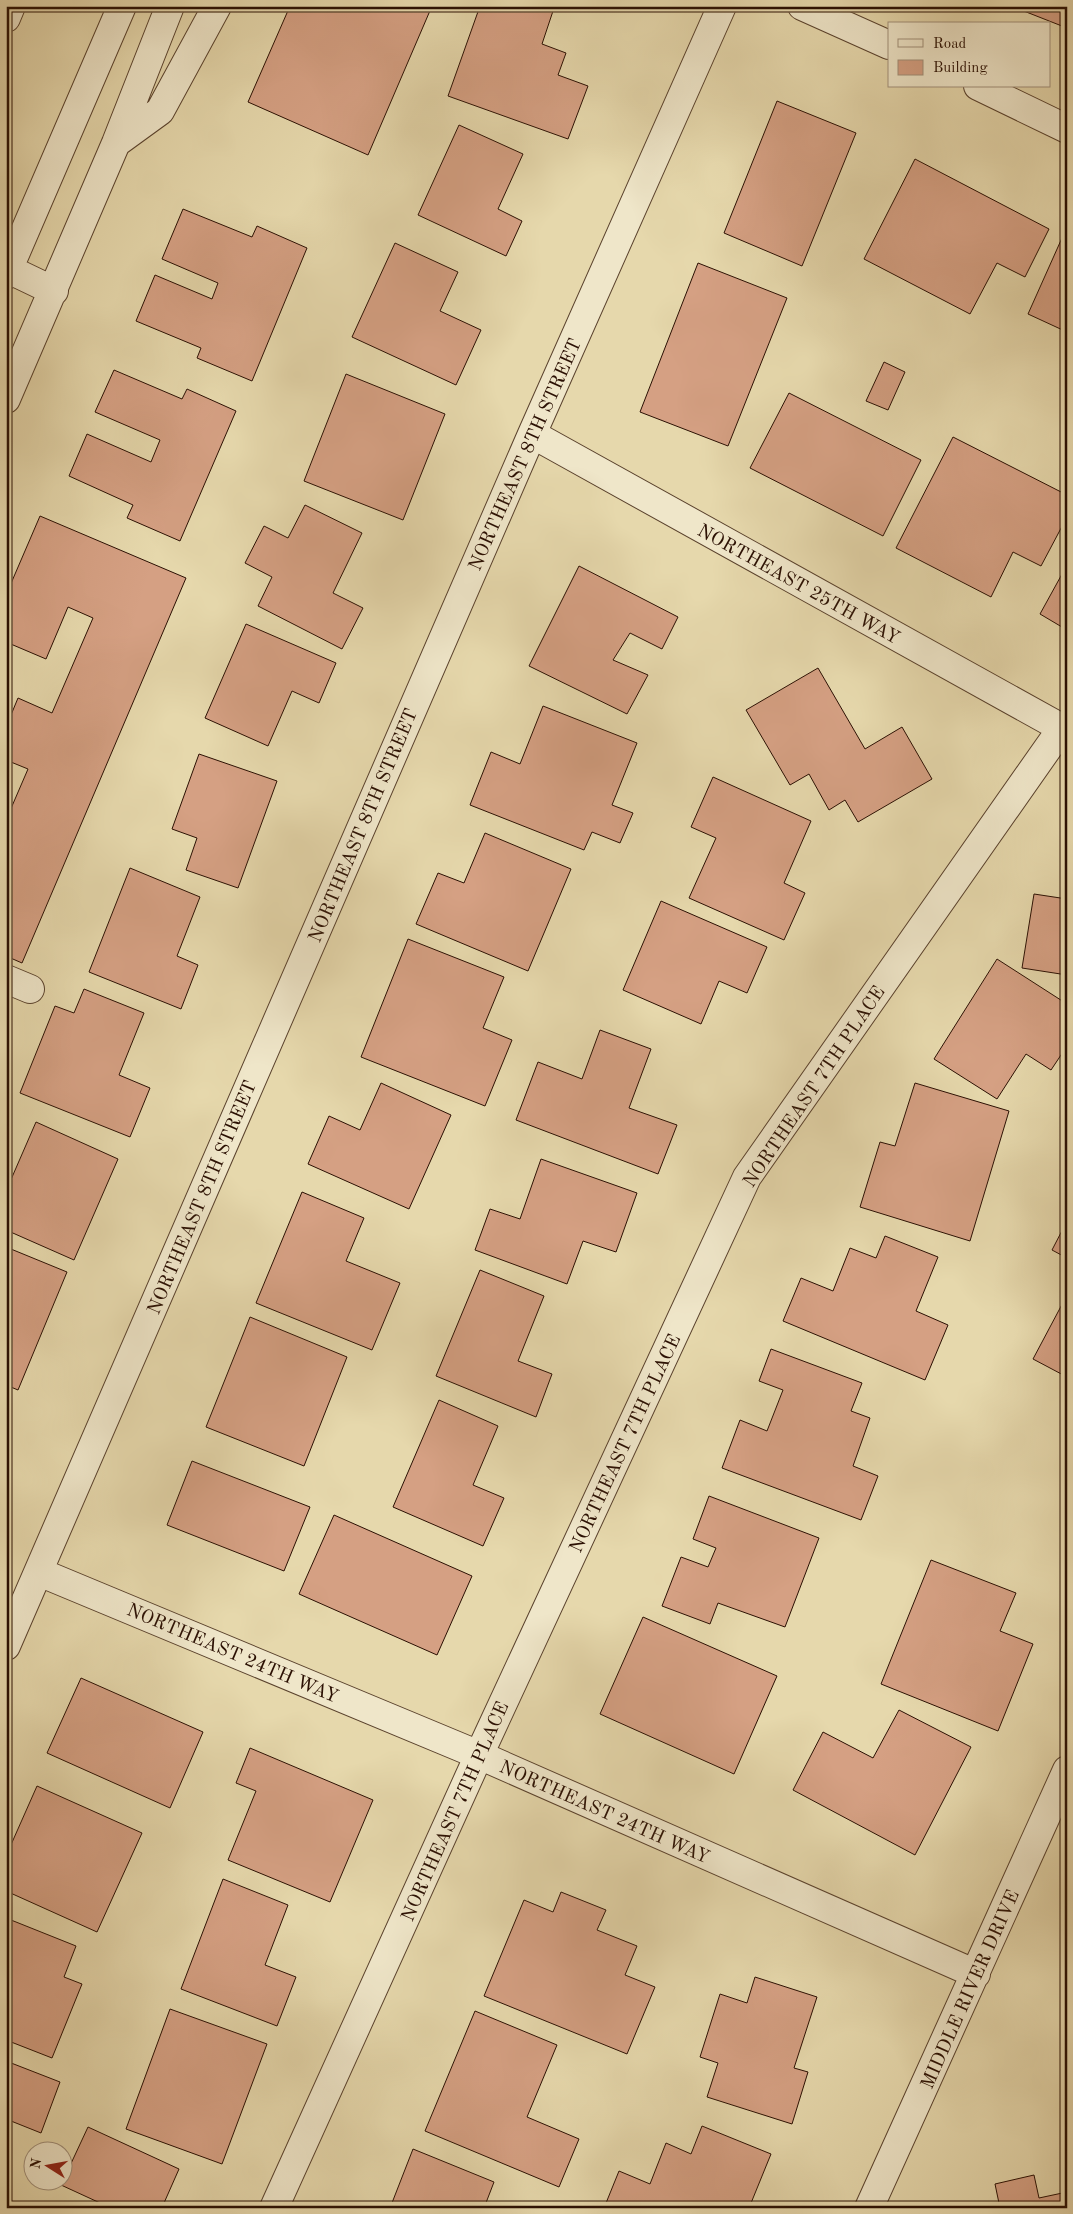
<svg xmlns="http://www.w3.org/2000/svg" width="1073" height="2214" font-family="'Old Standard TT',serif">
<rect width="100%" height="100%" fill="#e6d8ac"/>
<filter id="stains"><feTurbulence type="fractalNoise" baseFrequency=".004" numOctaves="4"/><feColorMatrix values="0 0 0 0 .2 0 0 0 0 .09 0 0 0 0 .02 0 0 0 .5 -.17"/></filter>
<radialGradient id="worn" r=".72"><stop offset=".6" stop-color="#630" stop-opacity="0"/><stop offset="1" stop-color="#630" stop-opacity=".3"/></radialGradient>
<!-- building -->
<path fill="#d5a083" stroke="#2b1003" d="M290,6H432L368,155L248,102Z
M480,6H549L554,8L542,44L566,53L558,75L588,86L568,139L448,96Z
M1011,6H1067V28Z
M777,101L856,133L802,266L724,233Z
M459,125L523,154L498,209L522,221L506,256L418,215Z
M915,159L1049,229L1025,277L997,263L970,314L864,259Z
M183,209L252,237L257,226L307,248L252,381L197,358L201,348L136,321L155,275L212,299L218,283L162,259Z
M1066,229H1067V332L1028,314Z
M395,243L458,272L440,311L481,330L456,385L352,337Z
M698,263L787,298L728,446L640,412Z
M884,362L905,372L888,410L866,401Z
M114,370L182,399L187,389L236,411L180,541L127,518L133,505L69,476L87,434L151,462L160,440L95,412Z
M346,374L445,414L403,520L304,481Z
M789,393L921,460L883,536L750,468Z
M953,437L1067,495V517L1041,566L1013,552L991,597L896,548Z
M305,505L362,533L333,593L363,608L342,649L258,606L272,577L245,563L264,526L288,538Z
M40,516L186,578L22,963L6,956V820L28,769L6,760V727L18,698L52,713L93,618L68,607L46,659L6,642V595Z
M1067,565V630L1040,614Z
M579,566L678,617L662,649L630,633L613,660L648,675L627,714L529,666Z
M246,624L336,663L319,703L292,691L268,746L205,718Z
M818,668L865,749L902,727L932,779L858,822L845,800L829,810L809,774L790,785L746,710Z
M543,706L637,743L612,805L633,813L620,843L592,832L584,850L470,805L491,752L520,764Z
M199,754L277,781L238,888L186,870L197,838L172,829Z
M713,777L811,821L784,883L805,893L784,940L689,898L716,838L691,827Z
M485,833L571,869L528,971L416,924L438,873L464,883Z
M130,868L200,897L177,956L198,965L181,1009L89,972Z
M1034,894L1067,899V975L1022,968Z
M661,901L767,947L747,993L719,981L701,1024L623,990Z
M408,939L504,977L483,1028L512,1040L485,1106L361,1057Z
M997,959L1067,1004V1046L1051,1070L1026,1054L997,1099L934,1059Z
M84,989L144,1013L119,1075L150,1088L130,1137L20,1093L55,1006L74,1013Z
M600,1030L651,1049L629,1108L677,1125L658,1174L516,1120L538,1062L582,1079Z
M381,1083L451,1115L409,1209L308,1164L329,1116L360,1130Z
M915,1083L1009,1111L970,1241L860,1207L880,1142L895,1146Z
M36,1122L118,1159L74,1260L6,1230V1191Z
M541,1159L637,1193L616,1252L583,1241L567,1284L475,1250L490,1209L520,1219Z
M302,1192L364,1218L346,1261L400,1283L372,1350L256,1303Z
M1067,1221V1258L1052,1250Z
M885,1236L938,1257L916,1311L948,1325L925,1380L783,1321L801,1278L833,1291L850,1248L876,1258Z
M6,1247L67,1272L18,1390L6,1385Z
M480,1270L544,1296L518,1361L552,1374L536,1417L436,1376Z
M1067,1295V1377L1033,1359Z
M250,1317L347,1357L304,1466L206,1427Z
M771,1349L862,1383L851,1411L870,1418L853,1466L878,1476L861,1520L722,1468L740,1420L767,1431L783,1390L759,1381Z
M439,1400L498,1426L473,1485L504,1498L483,1546L393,1507Z
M192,1461L310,1507L284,1571L167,1525Z
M709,1496L819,1538L785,1627L718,1603L710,1624L662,1606L681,1557L708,1567L716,1548L693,1539Z
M334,1515L472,1576L437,1655L299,1594Z
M931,1560L1016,1593L1000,1631L1033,1644L998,1731L881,1684Z
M643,1617L777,1676L734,1774L600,1714Z
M81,1678L203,1732L170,1808L47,1753Z
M899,1710L971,1747L915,1855L793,1790L823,1732L873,1758Z
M250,1748L373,1800L330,1902L228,1860L256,1791L236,1783Z
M37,1786L142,1833L97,1932L6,1891V1856Z
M223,1879L288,1905L265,1965L296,1977L277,2026L181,1989Z
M561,1892L606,1910L597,1930L637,1946L625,1975L655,1987L627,2054L484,1996L524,1900L553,1912Z
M6,1918L76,1946L64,1977L82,1984L52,2058L6,2040Z
M755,1977L817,1997L794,2068L808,2072L792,2124L707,2097L718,2063L700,2057L720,1994L747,2003Z
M170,2009L267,2044L222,2164L126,2129Z
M475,2011L557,2045L527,2117L579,2139L559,2187L425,2131Z
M6,2061L60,2082L41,2133L6,2119Z
M702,2126L771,2154L749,2208H604L619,2171L650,2184L666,2143L691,2154Z
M88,2127L179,2169L164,2203L173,2208H111L61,2185Z
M413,2149L494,2182L484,2208H390Z
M1034,2175L1039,2198L1067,2192V2208H1000L995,2184Z"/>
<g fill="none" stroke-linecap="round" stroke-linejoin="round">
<defs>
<path id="minor" d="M802,6L889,45
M6,18L11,6
M978,86L1067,129
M116,143L160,111L217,6
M6,268L54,291
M6,275L122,6
M6,399L116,143L170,6
M532,434L1067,731
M6,979L30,989
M39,1572L479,1755L976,1974
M6,1646L532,434L722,6
M274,2208L479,1755L747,1177L1062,728
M869,2208L1067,1770"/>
</defs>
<!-- minor casing -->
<use href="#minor" stroke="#5a422d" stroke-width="30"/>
<!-- minor -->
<use href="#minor" stroke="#efe6c9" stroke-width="28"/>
</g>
<g text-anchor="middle" stroke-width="4" stroke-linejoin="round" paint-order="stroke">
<!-- street labels -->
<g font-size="19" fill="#2b1003" stroke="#efe6c9">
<text transform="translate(524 454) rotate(-66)" y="7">NORTHEAST 8TH STREET</text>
<text transform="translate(799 583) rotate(29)" y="7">NORTHEAST 25TH WAY</text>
<text transform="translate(362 825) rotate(-67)" y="7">NORTHEAST 8TH STREET</text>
<text transform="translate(813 1086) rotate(-56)" y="7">NORTHEAST 7TH PLACE</text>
<text transform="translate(201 1197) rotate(-67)" y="7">NORTHEAST 8TH STREET</text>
<text transform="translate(624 1443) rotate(-65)" y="7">NORTHEAST 7TH PLACE</text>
<text transform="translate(233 1652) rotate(23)" y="7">NORTHEAST 24TH WAY</text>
<text transform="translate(454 1811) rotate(-66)" y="7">NORTHEAST 7TH PLACE</text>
<text transform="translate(605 1811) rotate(24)" y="7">NORTHEAST 24TH WAY</text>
<text transform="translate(969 1989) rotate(-66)" y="7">MIDDLE RIVER DRIVE</text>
</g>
</g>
<!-- margin -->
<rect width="1073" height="2214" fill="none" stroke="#e6d8ac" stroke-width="25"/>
<rect x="8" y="8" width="1058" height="2199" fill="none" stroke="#2b1003" stroke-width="2.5"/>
<rect x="12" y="12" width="1048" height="2189" fill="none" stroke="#2b1003"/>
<!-- legend -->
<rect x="888" y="22" width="162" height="65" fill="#efe6c9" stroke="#a1907a"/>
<rect x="898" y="39" width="25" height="8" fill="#efe6c9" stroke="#a1907a"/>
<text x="933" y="48" font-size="15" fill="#2b1003">Road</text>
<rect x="898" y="60" width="25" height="15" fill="#d5a083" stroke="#a1907a"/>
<text x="933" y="72" font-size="15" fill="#2b1003">Building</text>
<!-- north arrow -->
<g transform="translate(48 2166) rotate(281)"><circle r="24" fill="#efe6c9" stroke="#a1907a"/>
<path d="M0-4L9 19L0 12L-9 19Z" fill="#8f2418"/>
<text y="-8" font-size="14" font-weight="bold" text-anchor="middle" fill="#2b1003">N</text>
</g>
<rect width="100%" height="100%" filter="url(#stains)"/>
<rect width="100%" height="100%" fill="url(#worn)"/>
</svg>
